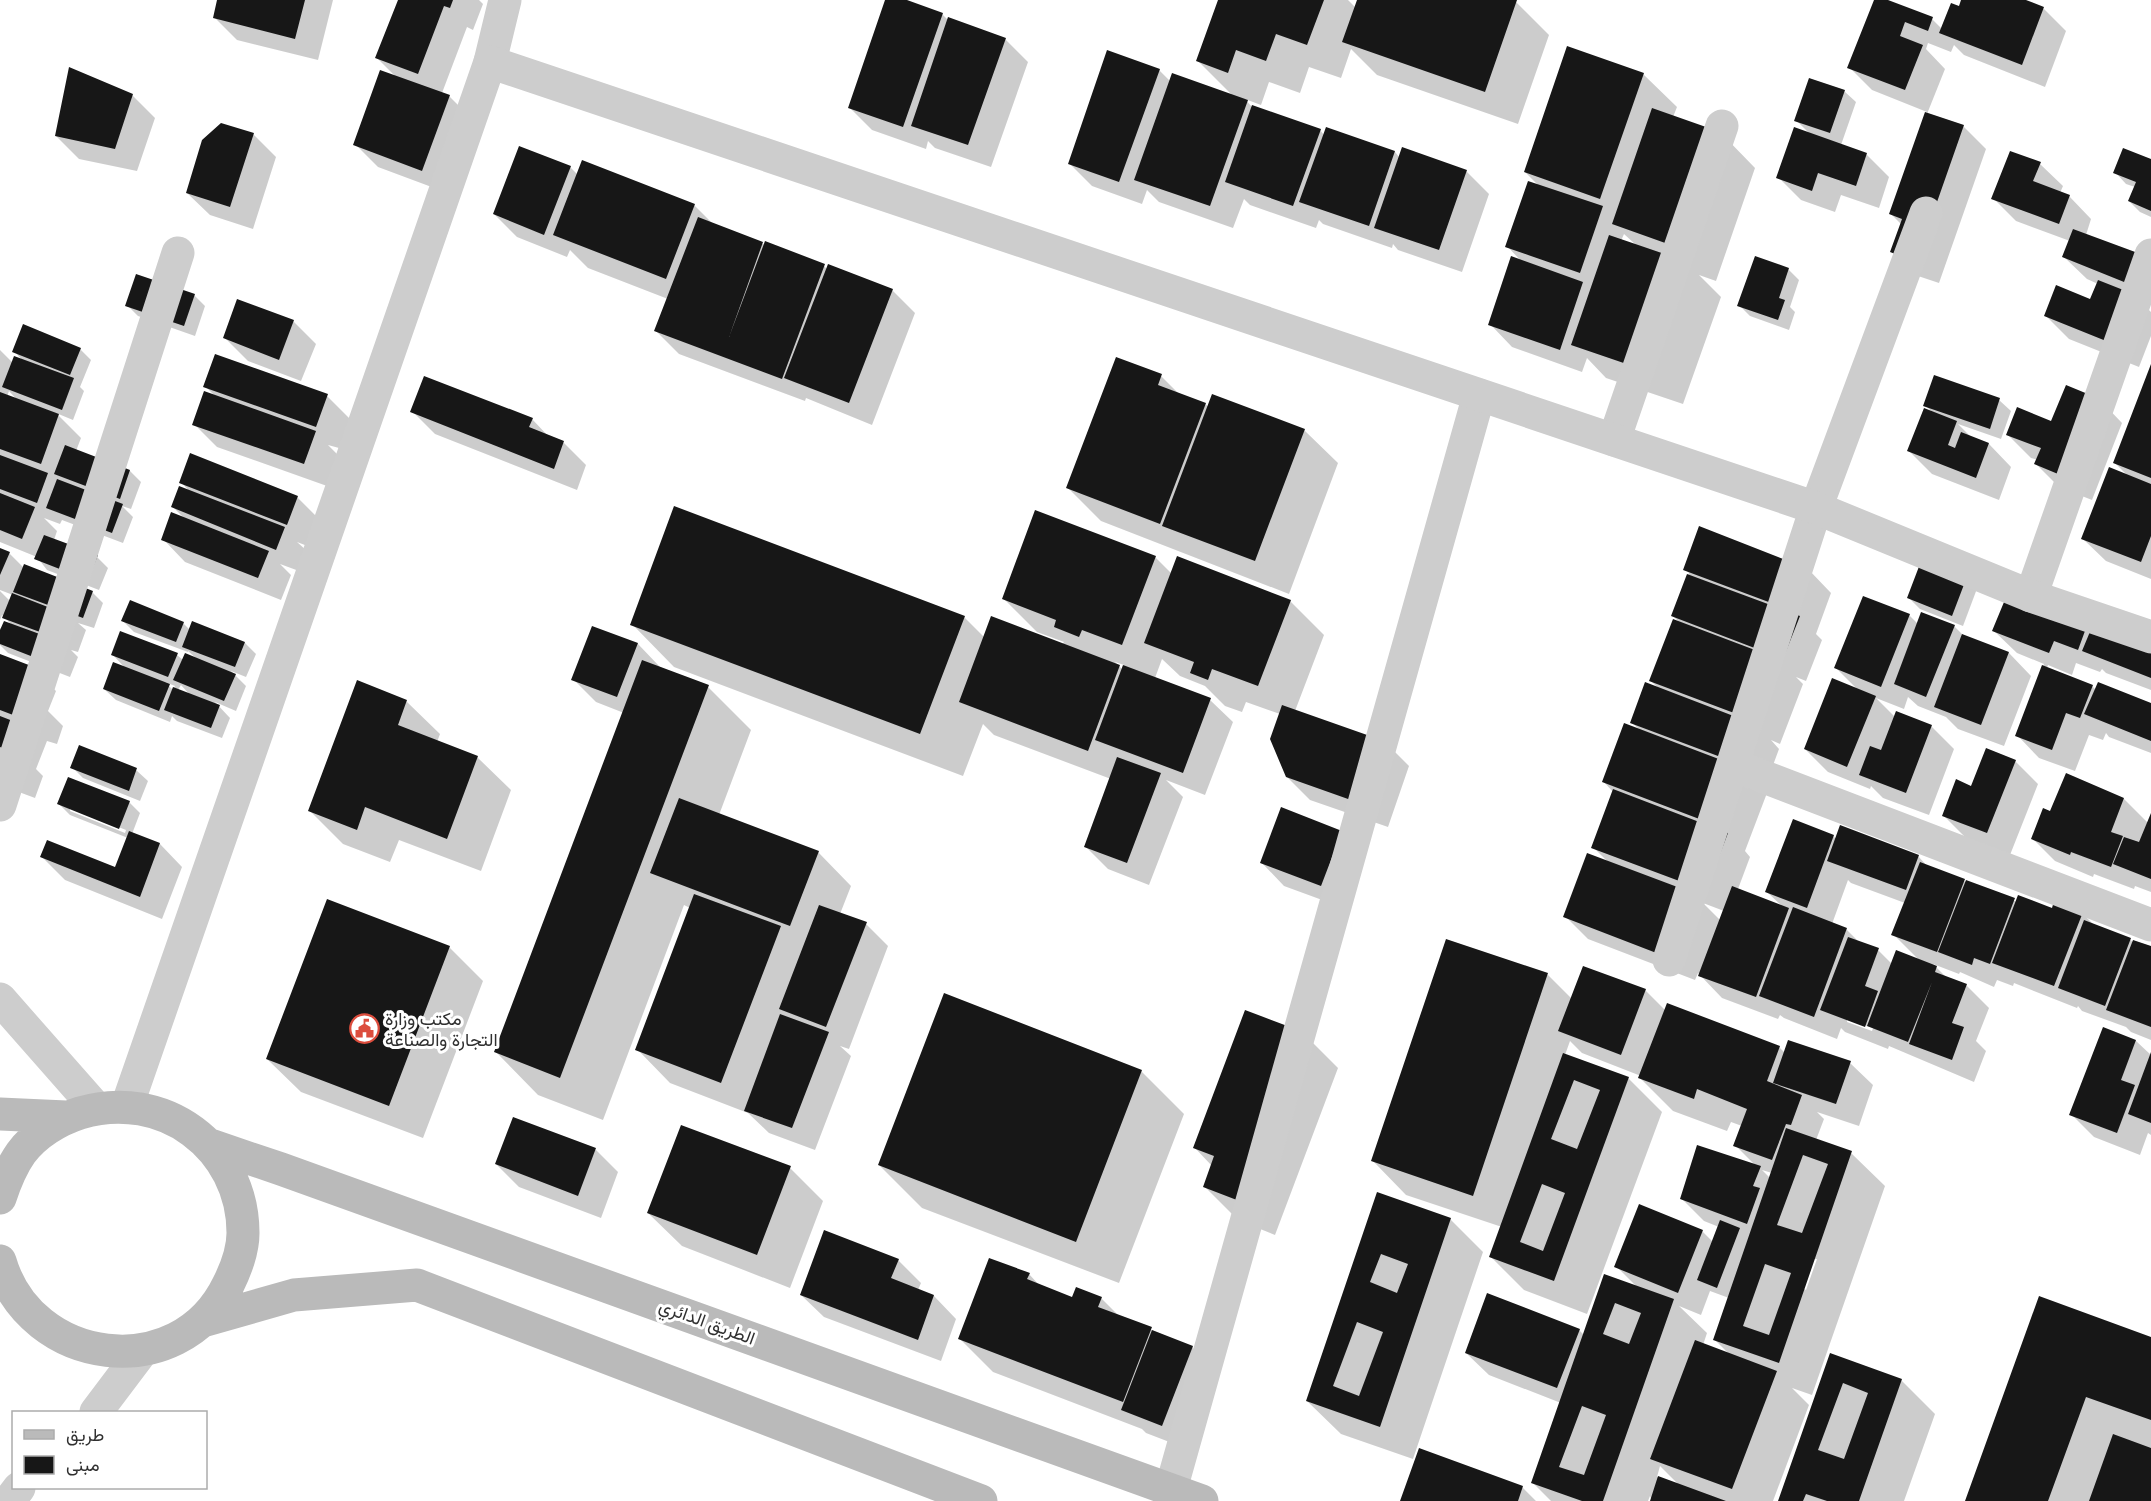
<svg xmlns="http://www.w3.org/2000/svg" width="2151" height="1501" font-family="Figtree,Vazirmatn,sans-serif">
<rect width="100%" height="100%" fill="#fff"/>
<!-- shadow -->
<path fill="#0003" fill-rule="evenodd" d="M219,0H333L318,60L237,40L215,18Z
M399,0H479L483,4L473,30L467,27L442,93L449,96L472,119L445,192L378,167L355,144L396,77L377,58Z
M887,0H903L942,14L949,21L1005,39L1028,62L991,167L935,148L928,141L926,149L872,130L849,107Z
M1219,0H1348L1356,8L1359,0H1511L1516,2L1549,35L1518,124L1377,75L1351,49L1341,78L1309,67L1300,93L1269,82L1261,105L1245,99L1252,107L1320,130L1324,135L1326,129L1395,152L1400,158L1466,171L1489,194L1462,272L1398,250L1393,244L1392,248L1323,224L1319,220L1316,228L1250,205L1244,199L1233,228L1159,202L1147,190L1142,204L1092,186L1069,163L1159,70L1171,82L1234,97L1198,61Z
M1876,0H1884L1932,19L1942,29L1960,8L1963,0H2021L2044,9L2066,31L2045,87L1964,55L1954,45L1951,52L1928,43L1926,49L1945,69L1927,114L1963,126L1986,149L1939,283L1915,275L1892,252L1902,225L1891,214L1927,112L1872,90L1849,67Z
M1643,74L1677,107L1673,117L1722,134L1755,168L1716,281L1699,275L1721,297L1683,404L1606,378L1587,358L1582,372L1512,347L1490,324L1522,262L1507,246L1539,186L1525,172ZM1624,234L1636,245L1621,241Z
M1844,91L1856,102L1841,145L1866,154L1889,177L1879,208L1841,195L1835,212L1801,200L1778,177L1810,134L1796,120Z
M132,95L155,118L137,171L79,159L56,136Z
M253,134L276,157L253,229L210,215L187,193Z
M2151,161V217L2140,212L2129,201L2135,187L2126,184L2115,172Z
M2040,164L2063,186L2060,193L2069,196L2091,219L2086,235L2151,264V305L2139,300L2151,312V336L2139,367L2069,339L2046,316L2091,301L2098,284L2087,279L2064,257L2070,241L2016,221L1993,198Z
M570,167L578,175L694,205L713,224L765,245L766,243L824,266L827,269L892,290L915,313L872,425L806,398L805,401L679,354L656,331L668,299L588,268L570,250L567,257L517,237L494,214Z
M1788,269L1799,280L1790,307L1795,312L1789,330L1750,316L1739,305Z
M194,295L205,306L195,336L138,316L127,305Z
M293,321L316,344L301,381L248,361L225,338Z
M80,349L91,360L80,387L84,391L73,420L56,413L81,438L76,451L130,471L141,482L131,509L122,506L133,517L123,543L62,520L60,524L44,518L57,531L54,540L97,557L108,568L99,590L47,570L37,557L0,542V350L13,363L23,361L14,351ZM9,391L18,401L7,397Z
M2151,368V579L2106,561L2083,539L2128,476L2115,463Z
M1161,376L1180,395L1205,404L1209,407L1304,430L1338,463L1289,594L1101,521L1068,488Z
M205,386L327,396L350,419L339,448L328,445L338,455L327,486L217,447L194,424L215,396Z
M1999,400L2011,411L2001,439L1958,424L1972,438L1989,444L2011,467L1999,500L1932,474L1909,451L1933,413L1925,405Z
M2100,400L2122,423L2092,500L2059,487L2036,464L2038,460L2031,458L2008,435L2052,422Z
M412,411L532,419L549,437L564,443L586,465L577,490L435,434Z
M181,482L297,497L320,520L310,547L297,542L307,551L299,571L280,564L291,575L281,600L185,562L163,539L185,519L173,507L190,492Z
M0,550L9,553L24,568L92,592L103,603L94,628L78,623L86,630L78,652L71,650L78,657L70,677L8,653L0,645V628L2,630L12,625L2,615L0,620V591L10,601L13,595L0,590Z
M1155,557L1172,574L1290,601L1324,635L1295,711L1386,743L1409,766L1388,827L1310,800L1287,777L1280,714L1246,702L1242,712L1225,706L1205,686L1180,676L1162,659L1155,678L1210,700L1233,722L1205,795L1166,780L1183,797L1149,885L1108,869L1085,846L1111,779L994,735L983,724L963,776L674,667L632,624L964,617L985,638L1062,645L1064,642L1037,632L1003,598ZM1115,662L1124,665L1123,670Z
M1924,558L1978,586L1963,626L1920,609L1909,598Z
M1685,569L1809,570L1831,593L1816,634L1822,640L1806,681L1796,677L1803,684L1780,744L1771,740L1779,749L1765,787L1767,793L1745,851L1750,857L1738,889L1782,906L1767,892L1833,836L1836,839L1918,856L1928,867L2017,902L2082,913L2095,926L2130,939L2133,943L2151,948V1040L2131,1032L2126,1027L2082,1011L2078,1006L2077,1008L2014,983L2013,986L1997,980L1994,987L1960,972L1959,974L1933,964L1947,978L1966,985L1989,1008L1976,1041L1986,1051L1974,1082L1889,1046L1888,1049L1845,1032L1841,1028L1837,1039L1784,1018L1780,1015L1778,1019L1722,998L1698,973L1695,980L1588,939L1565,916L1609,863L1593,847L1613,792L1604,782L1640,730L1631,722L1659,689L1651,681L1681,624L1673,616L1689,573ZM1848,880L1851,883L1905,903L1893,934L1920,961L1892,964L1878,950L1859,942L1846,929L1832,924ZM1703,903L1724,911L1720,920ZM1847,1019L1873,1028L1872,1031L1847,1022Z
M2010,591L2151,646V690L2106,673L2102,669L2100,672L2076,663L2072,675L2048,665L2047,668L2092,686L2096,690L2151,704V753L2109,737L2106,733L2103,740L2089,735L2075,771L2039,758L2017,735L2044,664L2017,653L1994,631Z
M1909,615L1918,624L1954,626L1964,636L2009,653L2031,676L2004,746L1958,729L1946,717L1918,706L1908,697L1904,709L1876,698L1895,717L1931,726L1954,749L1929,815L1883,798L1871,786L1870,789L1828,772L1805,749L1858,690L1836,668Z
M123,621L183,623L190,630L245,643L256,654L246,677L231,671L246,686L236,711L215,702L230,718L222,738L177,721L172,716L170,722L116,700L104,689L126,669L113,655L121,633L177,655L183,660H198L188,651V652L134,632ZM165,682L175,686L173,690ZM181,685L190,695L178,690Z
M592,628L638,644L660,667L708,687L751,730L719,815L818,852L851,886L840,914L866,924L888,946L849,1049L840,1046L851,1056L815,1150L769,1133L748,1113L670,1083L637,1049L690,908L684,905L603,1120L538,1095L496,1052L624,713L596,702L573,679Z
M0,656L33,669L56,691L48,711L63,726L57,744L47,741L36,769L43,776L35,798L0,785Z
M406,701L440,734L437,742L477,757L511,790L481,871L399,840L390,862L343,844L309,810Z
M2015,761L2038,784L2010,855L1966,838L1944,816L1972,788Z
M72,767L136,770L148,781L140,801L83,778Z
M2124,799L2148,823L2151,816V892L2135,886L2134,889L2094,874L2093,877L2055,861L2033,839L2051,813Z
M129,802L140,813L132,834L160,844L182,867L162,919L65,880L42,857L116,869L128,838L70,815L59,804ZM70,808L126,830L125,833L70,811Z
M1341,832L1344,908L1284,886L1262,863Z
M1447,941L1548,975L1572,999L1645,990L1666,1011L1779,1047L1785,1053L1850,1063L1873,1085L1859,1126L1817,1112L1824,1119L1816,1140L1851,1153L1885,1186L1812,1395L1792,1388L1809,1405L1773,1501H1652L1650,1496L1648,1501H1551L1533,1483L1561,1403L1489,1375L1466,1353L1579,1330L1585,1336L1605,1276L1637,1287L1616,1266L1702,1231L1713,1242L1719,1227L1704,1221L1681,1198L1755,1165L1735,1145L1742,1126L1731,1122L1727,1131L1673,1111L1640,1078L1641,1076L1582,1053L1570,1041L1565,1055L1628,1078L1662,1112L1587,1314L1524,1290L1491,1257L1502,1227L1406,1195L1373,1161ZM1762,1170L1772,1173L1770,1178ZM1813,1259H1817L1806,1290L1803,1288ZM1710,1291L1729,1298L1714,1339L1730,1355L1703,1345L1707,1333L1679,1306L1701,1315ZM1660,1466L1679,1485L1657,1477Z
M449,947L483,981L423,1138L301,1092L267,1059Z
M2104,1029L2136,1041L2151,1055V1135L2148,1133L2140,1155L2094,1137L2071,1114Z
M1305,1035L1338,1068L1275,1235L1238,1220L1205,1187L1212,1166L1195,1148Z
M1141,1071L1184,1114L1119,1283L922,1208L879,1165Z
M514,1119L596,1150L618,1172L601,1218L519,1187L496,1164Z
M790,1168L823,1201L790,1288L682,1246L648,1213Z
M1377,1194L1450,1219L1483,1252L1413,1459L1341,1434L1307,1401Z
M898,1260L921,1283L918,1290L934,1296L956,1319L941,1361L824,1317L801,1295Z
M1029,1274L1040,1286L1073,1299L1101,1298L1119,1316L1192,1347L1215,1370L1185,1448L1146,1433L1142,1429L993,1372L960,1339Z
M2151,1339V1501H1966Z
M1830,1355L1901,1380L1935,1414L1904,1501H1779Z
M1522,1487L1536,1501H1402Z"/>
<!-- building -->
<path fill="#171717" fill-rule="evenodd" d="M217,0H305L295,39L213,18Z
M398,0H453L450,8L444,6L418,74L375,58Z
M885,0H907L943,13L903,127L848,108Z
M1218,0H1324L1307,45L1276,34L1266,61L1236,50L1228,73L1196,61Z
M1357,0H1517L1485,92L1342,42Z
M1874,0H1888L1933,17L1928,31L1905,22L1900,36L1923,45L1905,90L1847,68Z
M1961,0H2026L2044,7L2022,65L1939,33L1951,3L1959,6Z
M948,17L1006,38L968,145L911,126Z
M1567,46L1644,73L1600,199L1524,172Z
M1107,50L1160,69L1119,182L1068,164Z
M69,67L133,94L115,149L55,136Z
M380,70L450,95L422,171L353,145Z
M1172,73L1248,100L1210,206L1134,180Z
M1809,78L1845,90L1830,133L1794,121Z
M1252,105L1321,129L1293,206L1225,182Z
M1652,108L1723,133L1682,249L1612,224Z
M1925,112L1964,125L1916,262L1890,252L1902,219L1889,214Z
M221,123L254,133L230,207L186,193L202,140Z
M1326,127L1395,151L1369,226L1299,202Z
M1794,127L1867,153L1856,186L1818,173L1812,191L1776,178Z
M519,146L571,166L544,235L493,214Z
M1402,147L1467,170L1439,250L1374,228Z
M2123,148L2151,159V211L2128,201L2136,182L2113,173Z
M2010,151L2041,162L2033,181L2070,195L2059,224L1991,199Z
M582,160L695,204L666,279L553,235Z
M1528,181L1603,206L1580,273L1505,247Z
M698,217L763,242L729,337L765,241L825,264L782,379L654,331Z
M2073,229L2146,256L2134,286L2062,257Z
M1609,235L1688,262L1650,372L1571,345Z
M1511,256L1583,282L1560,350L1488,325Z
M1755,256L1789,268L1779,298L1785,300L1778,320L1737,306Z
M828,264L893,289L849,403L784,378Z
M136,274L195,294L184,326L125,306Z
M2098,280L2136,295L2116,345L2044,316L2056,285L2090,299Z
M237,299L294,320L279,360L223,338Z
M23,324L81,348L70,375L12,352Z
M215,354L328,394L316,427L203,387Z
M14,356L74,378L62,410L2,387Z
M1116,357L1162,374L1158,385L1206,403L1160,524L1066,488Z
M2151,364V478L2113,463Z
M1934,375L2000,398L1990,429L1923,406Z
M424,376L533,418L529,427L564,441L554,469L410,412Z
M2066,385L2100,399L2070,479L2034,464L2041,448L2006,435L2017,407L2051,421Z
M204,391L316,431L304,464L192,425Z
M0,392L59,414L41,464L0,449Z
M1212,394L1305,429L1255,561L1162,526Z
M1924,408L1957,421L1948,445L1955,448L1961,432L1989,443L1976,478L1907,451Z
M65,445L130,470L120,499L54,474Z
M190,453L298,496L287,525L179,483Z
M0,455L48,473L37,503L0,489Z
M2109,467L2151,484V536L2141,562L2081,539Z
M57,479L123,504L112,533L46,508Z
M179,486L285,527L276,550L171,507Z
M0,493L35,507L22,539L0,530Z
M674,506L965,616L920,734L630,625Z
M1035,510L1156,556L1122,645L1082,630L1079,637L1054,627L1056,620L1002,599Z
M171,512L269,551L258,578L161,540Z
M1699,526L1809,569L1793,611L1683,570Z
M44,535L98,555L88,580L34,559Z
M0,548L10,552L0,575Z
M1177,556L1291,600L1258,686L1212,669L1208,680L1190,673L1194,662L1144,643Z
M1923,556L1968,574L1952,616L1907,598Z
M24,564L93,591L83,618L13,592Z
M1687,574L1800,616L1783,659L1671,616Z
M2009,590L2089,620L2078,650L2054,641L2049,653L1992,631Z
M12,593L76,618L67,642L2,618Z
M1863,596L1910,614L1881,687L1834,668Z
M130,600L184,622L176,642L121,621Z
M1921,612L1955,625L1926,697L1894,684Z
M991,616L1120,665L1088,751L959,702Z
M1673,619L1781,660L1758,722L1649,681Z
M4,621L67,644L59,667L0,644V630Z
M192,621L245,642L235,667L182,647Z
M2094,622L2151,645V678L2082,651Z
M592,626L638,643L617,697L571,680Z
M120,631L178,653L168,677L111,655Z
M1962,634L2009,652L1981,725L1934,707Z
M185,653L236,674L224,701L173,680Z
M0,654L34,667V723L0,710Z
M642,660L709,685L560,1078L494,1052Z
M113,662L170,684L159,711L103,689Z
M1123,665L1211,698L1183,773L1095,740Z
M2042,665L2093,685L2080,718L2066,713L2052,750L2015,736Z
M1832,678L1876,696L1847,767L1804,749Z
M357,680L407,700L398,725L478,756L447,839L365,807L357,830L308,811Z
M1645,682L1757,725L1742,765L1630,723Z
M2098,682L2151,703V741L2084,714Z
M173,687L220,705L211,728L164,710Z
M1282,705L1387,742L1365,805L1286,777L1270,739Z
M1896,711L1932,725L1906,793L1859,775L1870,746L1881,750Z
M0,716L36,730L26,757L0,747Z
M1624,723L1745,769L1723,828L1602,782Z
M79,745L137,768L129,791L70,768Z
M1986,748L2016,760L1987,833L1942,816L1956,779L1971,786Z
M1117,757L1161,773L1127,863L1084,847Z
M2066,773L2124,798L2111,832L2123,836L2111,867L2071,852L2070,855L2031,839L2043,808L2050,811Z
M68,777L130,801L119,829L57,804Z
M1613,789L1728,833L1706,891L1591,848Z
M679,798L819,851L790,926L650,873Z
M1281,807L1342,831L1321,886L1260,863Z
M2151,813V879L2113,864L2124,837L2139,842Z
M1793,819L1834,835L1807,908L1765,892Z
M1840,825L1919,855L1906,890L1827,861Z
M129,831L160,843L140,897L40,857L47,840L115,867Z
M1587,853L1696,894L1672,959L1563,917Z
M1920,862L1965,879L1937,952L1891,935Z
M1966,880L2015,898L1990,964L1974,958L1972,965L1938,952Z
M1732,886L1789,908L1756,997L1698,976Z
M694,894L781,926L721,1083L635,1050Z
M2018,895L2052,908L2054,901L2083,912L2054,986L1992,963Z
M327,899L450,946L389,1106L266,1059Z
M819,905L867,922L826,1027L779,1009Z
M1793,907L1847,928L1814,1017L1759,996Z
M2084,920L2131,938L2105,1006L2058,988Z
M1848,937L1879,948L1865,986L1878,991L1865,1027L1820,1010Z
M1446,939L1548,973L1473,1196L1371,1161Z
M2133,940L2151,946V1027L2106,1010Z
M1896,950L1937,966L1935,972L1967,984L1952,1023L1964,1027L1952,1060L1909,1044L1932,982L1908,1042L1867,1026Z
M1583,966L1646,989L1621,1055L1558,1031Z
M944,993L1142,1070L1076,1242L878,1165Z
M1667,1003L1780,1046L1767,1081L1802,1095L1791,1125L1786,1124L1772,1160L1733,1146L1747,1109L1697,1089L1694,1099L1638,1078Z
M1245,1010L1306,1033L1242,1202L1203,1187L1214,1156L1193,1148Z
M780,1014L829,1032L792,1128L744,1111Z
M2103,1027L2136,1040L2121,1080L2135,1085L2117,1133L2069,1115Z
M1788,1040L1851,1061L1836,1104L1773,1083Z
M2151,1052V1123L2128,1114Z
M1563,1053L1629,1077L1554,1281L1489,1257ZM1574,1080L1600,1090L1577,1149L1551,1139ZM1542,1184L1565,1193L1543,1251L1520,1242Z
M513,1117L596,1148L578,1196L495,1164Z
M681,1125L791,1166L757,1255L647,1213Z
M1786,1128L1852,1151L1779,1363L1713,1340ZM1803,1155L1828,1164L1802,1233L1777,1225ZM1765,1264L1791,1273L1769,1335L1743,1326Z
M1697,1145L1761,1166L1753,1186L1760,1188L1747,1224L1680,1199Z
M1377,1192L1451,1218L1380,1427L1306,1401ZM1381,1254L1408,1264L1397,1293L1370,1282ZM1357,1322L1383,1332L1359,1396L1333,1386Z
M1639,1204L1703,1230L1678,1293L1614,1267Z
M1720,1220L1740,1228L1717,1288L1697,1280Z
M824,1230L899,1259L891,1278L934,1295L918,1340L800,1295Z
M989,1258L1030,1273L1027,1279L1072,1297L1076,1287L1102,1297L1098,1307L1152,1327L1123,1402L958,1339Z
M1604,1274L1674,1299L1603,1501H1582L1531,1483ZM1615,1303L1641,1313L1629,1344L1603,1334ZM1582,1406L1606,1415L1584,1475L1559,1467Z
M1487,1293L1580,1329L1557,1388L1465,1353Z
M2039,1296L2151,1337V1420L2086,1397L2048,1501H1965Z
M1152,1330L1193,1346L1162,1426L1121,1410Z
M1695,1340L1777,1371L1732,1489L1650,1459Z
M1830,1353L1902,1379L1859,1501H1827L1806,1494L1803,1501H1778ZM1843,1383L1868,1393L1844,1459L1818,1450Z
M2113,1434L2151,1448V1501H2089Z
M1419,1448L1523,1486L1518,1501H1400Z
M1658,1476L1726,1501H1650Z"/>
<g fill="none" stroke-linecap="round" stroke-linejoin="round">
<!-- minor -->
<path stroke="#cdcdcd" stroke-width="33" d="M490,62L505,0
M1614,440L1722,126
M2031,596L2151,255
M1733,765L2151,925
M0,805L178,253
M1669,960L1816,508L1926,213
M0,999L96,1108
M1171,1489L1479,395"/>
<!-- tertiary -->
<path stroke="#cdcdcd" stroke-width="33" d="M127,1106L490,62L1816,508L2031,596L2151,637
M96,1412L142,1351
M9,1501L19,1488"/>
<!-- secondary -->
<path stroke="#bababa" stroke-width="33" d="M0,1114L66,1117
M210,1145L281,1169L1202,1501
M0,1198C5,1183 11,1167 21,1153C35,1134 58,1120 80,1113C163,1088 243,1147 243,1233C243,1251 236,1269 228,1285C179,1386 30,1366 0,1261
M203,1321L294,1295L417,1285L981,1501"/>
</g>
<!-- icons -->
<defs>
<symbol id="civic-ring" viewBox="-11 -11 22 22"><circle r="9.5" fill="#fff" stroke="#dc4d3d" stroke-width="1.5"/><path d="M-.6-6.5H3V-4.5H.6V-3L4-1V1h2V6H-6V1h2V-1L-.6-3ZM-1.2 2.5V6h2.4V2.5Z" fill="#dc4d3d"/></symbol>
</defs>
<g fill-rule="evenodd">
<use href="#civic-ring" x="348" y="1012" width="33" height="33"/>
</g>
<g text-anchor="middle" stroke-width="6" stroke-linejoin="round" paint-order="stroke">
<!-- poi labels -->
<g font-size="18" fill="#303030" stroke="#fff" text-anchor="start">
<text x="385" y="1025">مكتب وزارة<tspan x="385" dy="21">التجارة والصناعة</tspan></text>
</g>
<!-- street labels -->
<g font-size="18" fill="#303030" stroke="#fff">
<text transform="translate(707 1322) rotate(20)" y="6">الطريق الدائري</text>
</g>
</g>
<!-- legend -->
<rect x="12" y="1411" width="195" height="78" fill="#ffffff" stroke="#acacac" stroke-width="1.5"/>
<rect x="24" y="1430" width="30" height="9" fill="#bababa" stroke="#acacac" stroke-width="1.5"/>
<text x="66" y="1441" font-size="18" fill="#303030">طريق</text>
<rect x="24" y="1456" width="30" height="18" fill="#171717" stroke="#acacac" stroke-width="1.5"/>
<text x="66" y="1471" font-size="18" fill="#303030">مبنى</text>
</svg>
